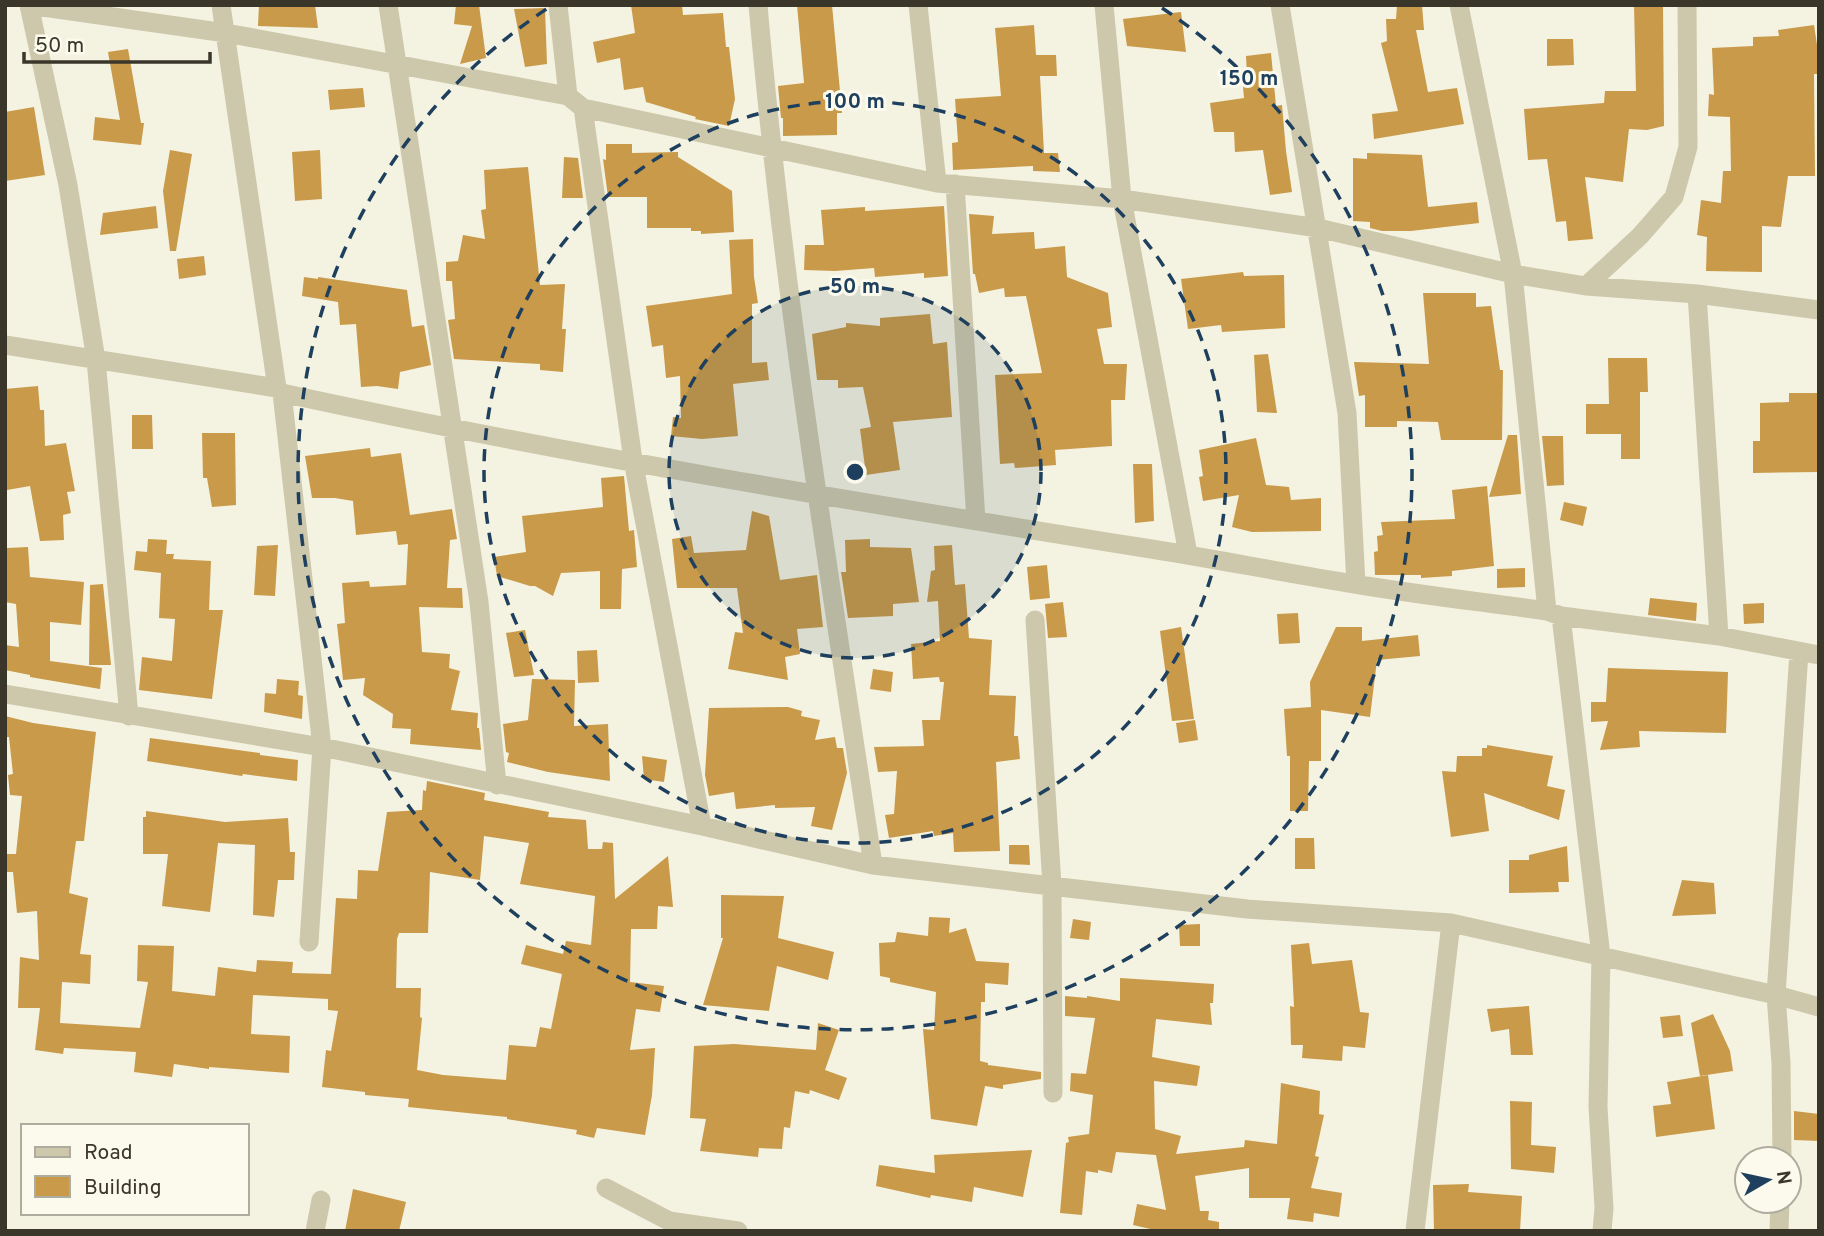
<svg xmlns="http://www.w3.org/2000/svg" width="1824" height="1236" font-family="Overpass,sans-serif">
<rect width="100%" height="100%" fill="#f4f2e0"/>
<!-- building -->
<path fill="#c99a49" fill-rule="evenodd" d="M259,5H315L318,28L258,26Z
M456,5H479L486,58L460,64L472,26L454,24Z
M631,5H682L683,15L723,13L726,47H729L735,99L729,126L695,119L696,117L646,102L643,87L624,90L620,58L597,63L593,42L635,33Z
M797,5H832L842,113H837V135L783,136V118H781L778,86L804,83Z
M1397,5H1422L1424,30H1416L1428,92L1457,88L1464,124L1374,139L1372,114L1398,111L1381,43L1387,41L1386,19H1396Z
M1634,5H1663L1664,126L1647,130L1629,129L1623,182L1585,177L1593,239L1568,241L1566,221L1556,222L1547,159L1528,160L1524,109L1604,103L1605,91H1636Z
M545,8L547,64L525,67L514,9Z
M1181,12L1186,52L1127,46L1123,19Z
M1034,25L1036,55H1056L1057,76H1040L1044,153H1058L1060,172L1033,171V166L953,170L952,143L958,142L955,99L1001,96L995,28Z
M1814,25L1819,58V74H1814L1815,176H1788L1781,227L1762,226V272L1706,271L1707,237L1697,235L1701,200L1721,203L1723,171H1731L1730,117L1708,116L1709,94L1714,95L1712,48L1753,46V37L1779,36L1778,30Z
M1547,39H1573L1574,65L1547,66Z
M128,49L141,123H144L141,145L93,140L95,117L120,120L108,52Z
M1271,53L1276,106L1282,105L1286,151L1292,192L1270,195L1263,150L1235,152L1234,132H1214L1210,103L1244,98L1242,76L1247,75L1246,56Z
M363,88L365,107L330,110L328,90Z
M34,107L45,175L5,181V112Z
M606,144H632V153L678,152V157L732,191L734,232L701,234V231H691V228H647V197H608L603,159L606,160Z
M170,150L192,154L176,251H170L163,191Z
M320,150L322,199L295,201L292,152Z
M1367,153L1422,155L1428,207L1477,202L1479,223L1411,231H1382L1370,228V222L1353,221V158L1367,159Z
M564,157L578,158L583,198H562Z
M528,167L540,285L565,284L562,329H566L563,372L540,370V364L454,359L448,320L455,319L452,281H446V262L458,261L463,235L485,239L481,210L486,209L484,170Z
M156,206L158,228L100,235L103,213Z
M944,206L948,276L924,278V273L875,277L874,268L835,271L804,270L805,245H824L821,210L865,207V211Z
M969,214L994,216L992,234L1034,232L1035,249L1065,246L1067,277L1108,293L1112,327L1097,329L1104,364H1127L1125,400H1111L1112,446L1055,450L1056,465L1015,468L1014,463L1000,464L995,375L1042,373L1026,296L1005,297L1004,288L979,293L975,274H973Z
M753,239L754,277L758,303L752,304V363L767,362L769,380L733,384L738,436L702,439L671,436L673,417L681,418L680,376L666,378L663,345L652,347L646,306L732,294L729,240Z
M204,256L206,275L179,279L177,259Z
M1243,272L1244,276L1284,275L1285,328L1222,332L1221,325L1188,329L1181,279Z
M304,277L318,279V277L407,290L412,327L424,325L431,365L400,372L398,389L377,386L361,387L356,324L340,325L338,302L302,296Z
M1423,293H1476V307L1491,306L1500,370H1503L1502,440H1441L1438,422L1397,421V427H1365V395L1359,396L1354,362L1429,364Z
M930,314L933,344L947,342L952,417L893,422L900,470L866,475L860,429L871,427L863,387L838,388V380H817L812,334L846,327V323L880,326V318Z
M1268,354L1277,413L1257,412L1254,355Z
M1608,358H1647L1648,392H1640V459H1621V434H1586V404H1609Z
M38,386L40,410H44L45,446L66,443L75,491L67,492L71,513L63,515L64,540L40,541L30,486L7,490L5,477V389Z
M1789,393H1819V472L1753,473V441H1760V403L1789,402Z
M132,415H152L153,449H132Z
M202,433H235L236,505L212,507L207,478H203Z
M1508,435H1517L1521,494L1489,497Z
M1542,436H1563L1564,485L1547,486Z
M1256,438L1266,485L1289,487L1291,500L1321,498V531L1252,532L1232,527L1239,495L1203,501L1199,477L1203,476L1199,450Z
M370,448L371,457L401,453L410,515L452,509L457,539L450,540L447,588H462L463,608L419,607L422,652L450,654L449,668L460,671L451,710L478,713L477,728H479L481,750L410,744L411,729L392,728L393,714L363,695L365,678L343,680L337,624L345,623L342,583L369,581L370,587L406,585L408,544L398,545L396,531L356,535L353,501L335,498H312L305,456Z
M1133,464H1152L1154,521L1135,523Z
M624,476L629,531L634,530L637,567L622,569L621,609H600V571L561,573L553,596L535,586H530L497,576L494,557L526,552L522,516L603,507L601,478Z
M1487,486L1494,566L1452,571V576L1421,578V575H1375L1374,552L1378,551L1377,536L1383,535L1381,522L1455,519L1452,490Z
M1564,502L1587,507L1583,526L1560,520Z
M752,511L769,516L780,580L817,575L823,627L797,629L800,654L785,657L788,680L728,669L735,632L743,633L737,588H677L672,539L691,536L694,553L746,550Z
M148,539L167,540L166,554H174L173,559L211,561L209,610H223L212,699L139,690L142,657L172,661L175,619L159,618L161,573L134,570L136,551L147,552Z
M870,539V547L911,548L919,602L893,604V616L848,618L841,572H846L845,540Z
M278,545L275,596L254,595L257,546Z
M952,545L955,585L965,584L969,638L992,640L989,695L1016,696L1014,736H1018L1020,759L996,762L1000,851L954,852L953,833L934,836L933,831L889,838L885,815L894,814L897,771L878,772L874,747L924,746L922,720H940L944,682H940L939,677L913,679L911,644L940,641L938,601L927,602L931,571L935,570L934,546Z
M28,547L30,577L84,582L81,625L50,622V661L102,668L100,689L30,677V675L5,670V645L19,647L16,604L5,602L7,548Z
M1047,565L1050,598L1030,600L1027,567Z
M1525,568V587L1497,588V569Z
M103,584L111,665H89L90,585Z
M1650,598L1697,603L1696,621L1648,615Z
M1063,602L1067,637L1048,638L1045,604Z
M1764,603V623L1744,624L1743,604Z
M1298,613L1300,643L1279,644L1277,614Z
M1181,627L1194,719L1172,721L1160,631Z
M1336,627H1362V641L1418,635L1420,656L1377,660L1370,717L1321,710V761H1309L1308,811H1290V756H1287L1284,709L1311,707L1310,682Z
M525,630L534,675L514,677L506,633Z
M597,650L599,682L578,683L577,651Z
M1608,668L1728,672L1726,733L1639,731L1640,747L1600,750L1608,721L1591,722V702H1606Z
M873,669L893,672L891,692L870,689Z
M277,679L299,681L298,695L303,696L302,719L264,712L265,693L276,694Z
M532,679L575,680L574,726L608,724L610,781L548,772L507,762L509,753L506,752L503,724L528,720Z
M788,707L802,711L801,716L820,720L815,740L835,737L837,748H843L847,773L832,830L811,826L815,807L775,808V805L736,809L734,792L709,796L705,775L709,708Z
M5,716L33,723L96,732L84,841H76L69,893L88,898L80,954L91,955L90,984L62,982L60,1023L140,1028L148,982L137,981L138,945L174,946L172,991L215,996L218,967L256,972L257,960L293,962L292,973L331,974L336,898L357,899L358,870L378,871L387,812L422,810L423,790L426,791L427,781L485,793L484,800L549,812L548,817L586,820L588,849H602L603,842L613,843L615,899L668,856L673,907L658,906L657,929H631L630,982L664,986L660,1012L636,1009L630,1050L655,1048L652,1095L645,1135L597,1128L594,1138L576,1134L577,1130L507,1119V1117L408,1107L409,1099L365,1095V1092L322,1087L326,1050L331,1051L338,1011L328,1010V999L253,995L251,1034L290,1036L289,1073L209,1067V1069L174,1064L172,1077L134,1072L136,1052L64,1048L63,1054L35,1050L40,1008H18L20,957L39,960L37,911L17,913L13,872H5V854H16L22,796L10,795L8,775L13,774L9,737H5ZM484,836L529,843L520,884L595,896L591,945L566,941L563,954L526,945L521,964L562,974L551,1029L540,1027L536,1047L509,1045L506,1080L443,1075L417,1070L422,1018L420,1017L421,988H396L397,939L399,933H428L430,872L480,880Z
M1195,720L1198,740L1179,743L1176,723Z
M150,738L260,753V755L298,760L297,781L243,774L242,776L147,761Z
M1487,745L1553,756L1547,786L1565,790L1559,820L1484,793L1489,831L1451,837L1442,771L1456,772L1457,756H1482V748H1487Z
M642,756L667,760L664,782L644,779Z
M146,811L225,822L288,818L290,852H295L294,880H278L274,917L253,915L255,845L218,843L210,912L162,906L168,854H143V817H146Z
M1295,838H1314L1315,869H1295Z
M1009,845H1029L1030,865L1009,864Z
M1567,846L1569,882H1558L1559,892L1509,893V860H1529V855Z
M1682,880L1714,883L1716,914L1672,916Z
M721,895L784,896L778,938L834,952L828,980L777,966L769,1011L703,1005L723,938H721Z
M929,917L950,918L949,933L966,928L976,961L1009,963L1008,985L985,983V1002H981L980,1061L988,1063V1065L1041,1072V1079L1003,1085V1089L985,1086L977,1126L931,1119L923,1029L934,1030L936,992L890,982V978L880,976L879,943L895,942L897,932L928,936Z
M1073,919L1091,922L1089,940L1070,938Z
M1200,924V946H1180L1179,925Z
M1309,943L1312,964L1352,960L1360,1012L1369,1013L1365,1048L1343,1046L1342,1061L1302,1058L1303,1045H1291L1290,1006L1294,1007L1291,945Z
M1120,978L1214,984L1213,1003H1210L1212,1025L1156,1019L1152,1057L1200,1066L1197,1086L1154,1081L1155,1129L1181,1136L1176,1154L1244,1147L1245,1140L1277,1144L1281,1083L1320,1091L1319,1114L1324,1115L1315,1156L1319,1157L1311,1188L1342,1193L1339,1217L1314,1213L1313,1222L1287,1219L1290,1198H1249V1168L1195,1176L1200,1211H1209L1208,1220L1219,1222V1231H1159L1133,1225L1137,1204L1166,1210L1156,1155L1116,1152L1112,1173L1098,1170V1173L1086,1171L1082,1215L1060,1213L1066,1143L1069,1142L1068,1137L1089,1134L1093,1095L1070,1091L1071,1073L1086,1074L1095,1018L1065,1016V996L1087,998V996L1120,1001Z
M1529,1006L1533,1055H1511L1509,1029L1491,1032L1487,1009Z
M1713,1014L1730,1051L1733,1071L1700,1076L1691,1023Z
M1680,1015L1683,1036L1663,1038L1660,1017Z
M818,1023L839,1030L825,1070L847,1078L839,1100L810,1090L809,1094L795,1091L790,1128L784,1127L782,1149L759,1148L758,1157L700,1151L706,1119L690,1118L694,1046L734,1044L816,1050Z
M1708,1075L1715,1129L1656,1137L1653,1106L1671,1104L1667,1082Z
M1510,1101L1532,1102L1531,1145L1556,1147L1554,1173L1511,1169Z
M1794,1111L1819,1114V1141L1794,1140Z
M1032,1150L1023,1197L974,1187L972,1202L931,1195L930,1198L876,1186L879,1165L935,1173L934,1155Z
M1469,1184L1468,1192L1522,1196L1520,1231H1434L1433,1185Z
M353,1189L406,1202L399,1231H345Z"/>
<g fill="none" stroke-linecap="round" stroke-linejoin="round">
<!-- minor -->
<path stroke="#cdc8ab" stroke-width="19" d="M221,5L277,388
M388,5L479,602L497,785
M558,5L568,96
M758,5C783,294 830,579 873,865
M918,5L937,183
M1104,5L1122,199L1188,554
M1280,5L1347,413L1356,584
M1459,5L1513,274L1547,611
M583,108L633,460L702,826
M955,184L976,521
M1586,286L1640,236L1674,197L1688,147L1687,5
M1697,294L1719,636
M5,345L277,388L282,393C568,455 856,502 1145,548C1215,559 1285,573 1355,584C1419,595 1483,602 1547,611L1561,616L1719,636L1819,655
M282,393L322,747L309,942
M1561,616L1601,956L1598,1107L1604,1208L1602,1231
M1035,620L1052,885L1053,1093
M5,694L322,747L702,826L873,865L1247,909L1451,923L1776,995L1819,1007
M129,716L96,360L68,185L29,5L226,33L568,96L583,108L937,183L1122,199L1318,228L1513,274L1586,286L1697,294L1819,310
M1782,1159L1781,1063L1776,995L1799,652
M606,1188L669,1221L738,1231
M315,1231L321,1200
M1415,1231L1451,923
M1779,1231L1780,1201"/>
</g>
<!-- distance rings -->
<circle cx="855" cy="472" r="186" fill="#1e405e" fill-opacity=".12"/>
<g fill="none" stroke="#1e405e" stroke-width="3.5" stroke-dasharray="12 9">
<circle cx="855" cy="472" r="186"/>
<circle cx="855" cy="472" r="371"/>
<path d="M1162 8A557 557 0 1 1 548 8"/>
</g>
<circle cx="855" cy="472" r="10" fill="#1e405e" stroke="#fbfaed" stroke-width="3.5"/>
<g font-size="21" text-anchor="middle" font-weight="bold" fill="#1e405e" stroke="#fbfaed" stroke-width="6" stroke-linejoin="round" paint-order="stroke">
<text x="1249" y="85">150 m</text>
<text x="855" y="108">100 m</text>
<text x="855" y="293">50 m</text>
</g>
<!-- border -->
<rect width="1824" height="1236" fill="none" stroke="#3a362a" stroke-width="14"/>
<!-- legend -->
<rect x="21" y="1124" width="228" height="91" fill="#fbfaed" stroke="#aeac9f" stroke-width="2"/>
<rect x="35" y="1147" width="35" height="10" fill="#cdc8ab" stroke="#aeac9f" stroke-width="2"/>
<text x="84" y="1159" font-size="21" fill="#3a362a">Road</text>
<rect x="35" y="1176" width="35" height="21" fill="#c99a49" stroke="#aeac9f" stroke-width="2"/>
<text x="84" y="1194" font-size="21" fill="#3a362a">Building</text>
<!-- north arrow -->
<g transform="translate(1768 1180) rotate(81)"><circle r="33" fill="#fbfaed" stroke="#aeac9f" stroke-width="2"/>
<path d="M0-5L12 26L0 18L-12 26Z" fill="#1e405e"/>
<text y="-10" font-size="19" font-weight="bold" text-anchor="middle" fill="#3a362a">N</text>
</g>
<!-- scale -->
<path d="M24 52v10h186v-10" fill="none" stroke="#3a362a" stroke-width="3.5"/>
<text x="35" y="52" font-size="21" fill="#3a362a" stroke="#fbfaed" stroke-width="5" paint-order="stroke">50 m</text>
</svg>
